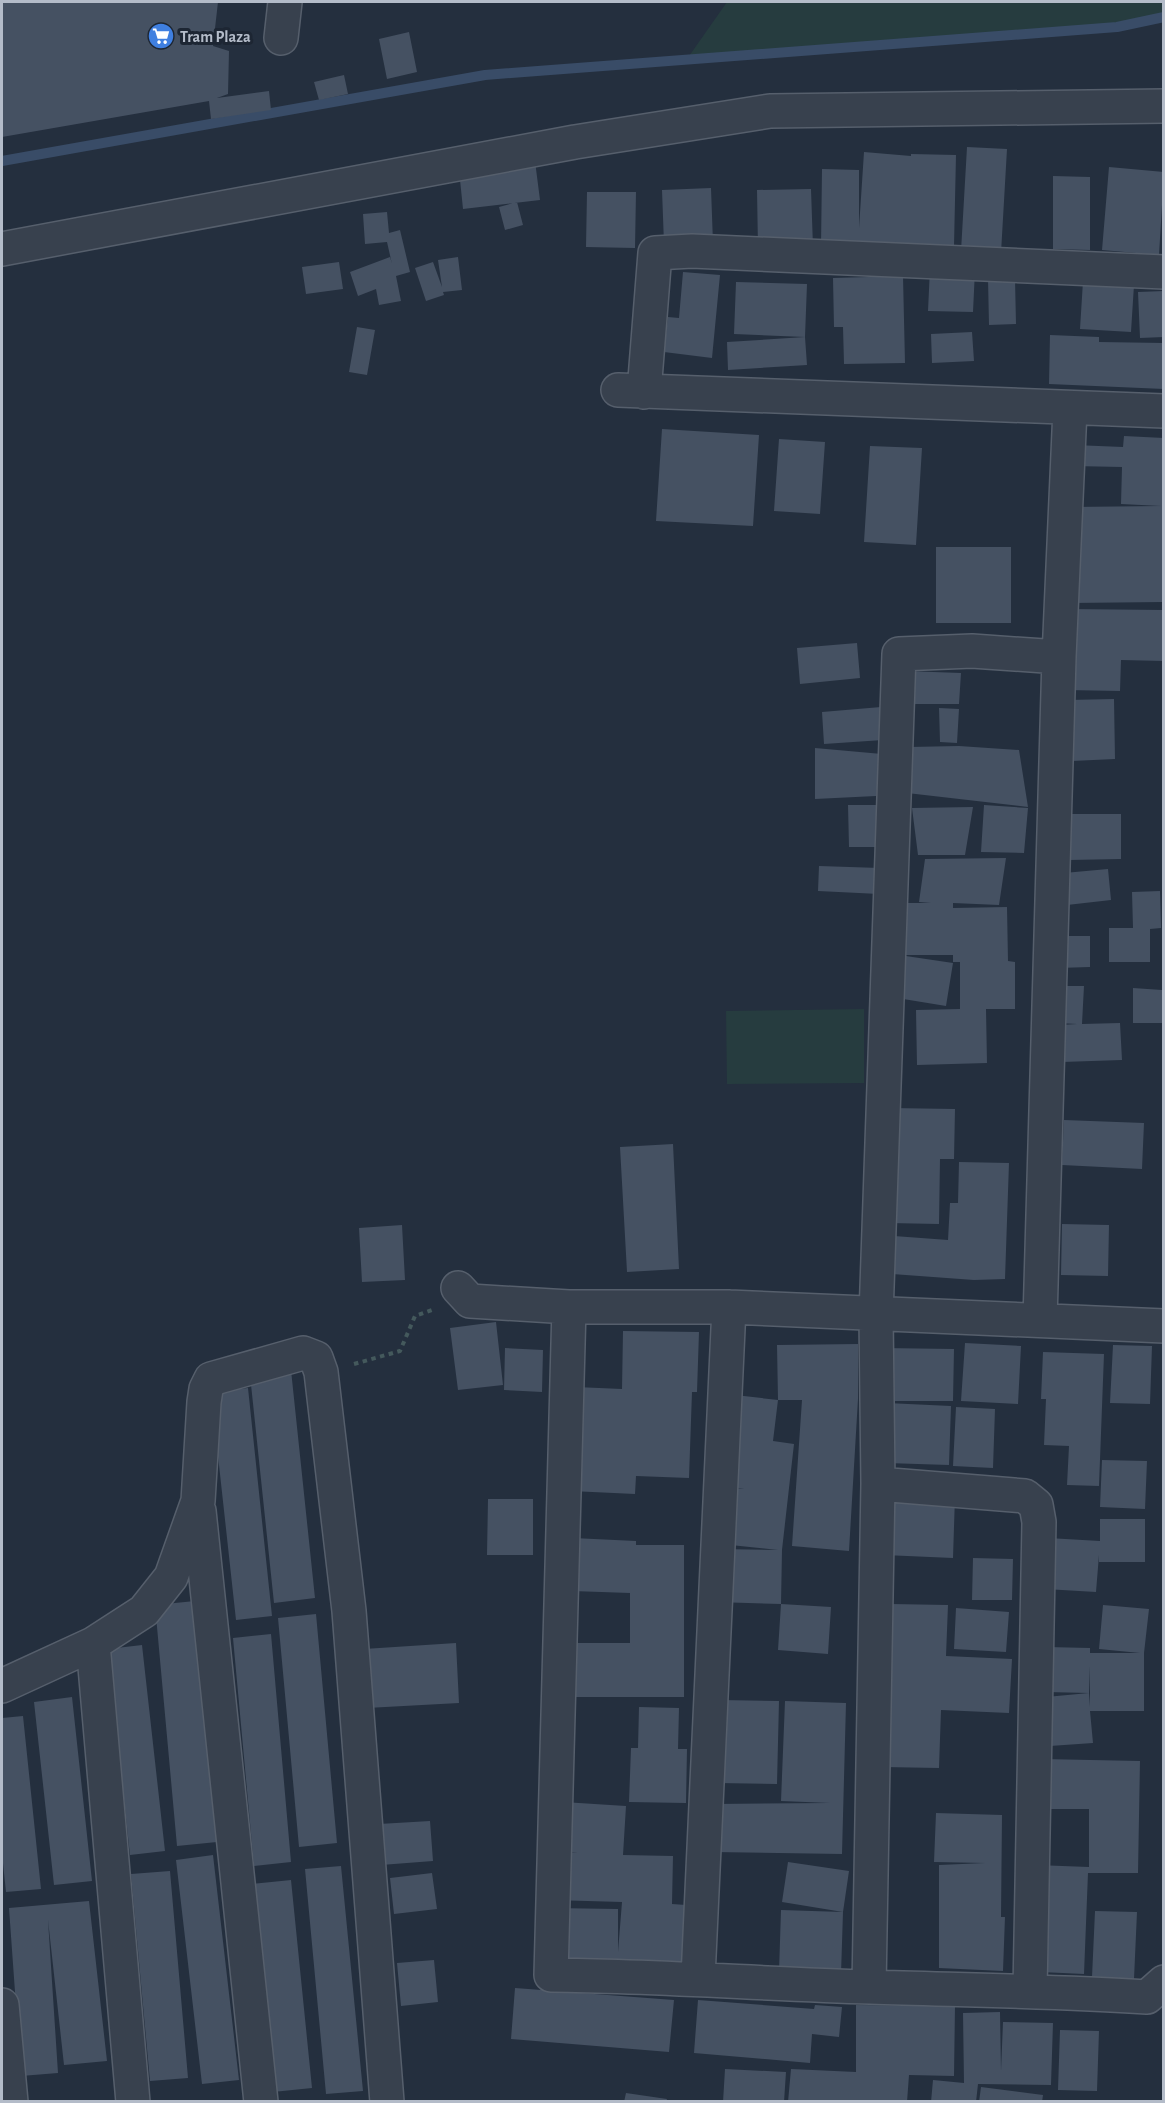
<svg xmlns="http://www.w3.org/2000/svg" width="1165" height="2103" font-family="'Alegreya Sans',sans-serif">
<rect width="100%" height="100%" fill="#242f3e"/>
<!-- green -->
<path fill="#263c3f" d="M727,2H1163L1164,17L1117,27L687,59Z
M864,1009V1083L727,1084L726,1011Z"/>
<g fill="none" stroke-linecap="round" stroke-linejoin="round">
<!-- stream -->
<path stroke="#394c67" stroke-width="10" d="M2,161L485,75L1117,27L1164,17"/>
</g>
<!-- building -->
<path fill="#455162" d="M2,2H218L213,46L229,51L228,94L217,98L269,91L271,110L211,119L209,101L2,137Z
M409,32L417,72L387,79L379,39Z
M344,75L348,94L319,100L314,82Z
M967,147L1007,149L1001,253L961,251Z
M864,152L911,156V154L956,155L954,246L858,242V247L821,246L822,169L859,170V228Z
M535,161L540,200L463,209L459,170Z
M1109,167L1164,172L1159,255L1102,250Z
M1053,176L1090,177V250L1053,249Z
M711,188L713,243L664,244L662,190Z
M811,189L813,247L758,249L757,190Z
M587,192H636L635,248L586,247Z
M517,202L523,225L505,230L499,207Z
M387,212L389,233L400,230L410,272L396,276L401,301L379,305L376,289L358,296L350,272L390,257L392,264L387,242L365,244L363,214Z
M458,257L462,290L443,292L444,295L426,301L415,268L433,262L442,287L438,260Z
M339,262L343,289L306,294L302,267Z
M930,268L975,270L973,312L928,311Z
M683,272L720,275L712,358L664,352L668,317L679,318Z
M903,276L905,363L844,364L843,327H834L833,278Z
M988,279H1015L1016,324L989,325Z
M1083,281L1134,285L1131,332L1080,329Z
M736,282L807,284L805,337L734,334Z
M1164,291V337L1140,338L1138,292Z
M357,327L375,330L367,375L349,372Z
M972,332L974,361L932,363L931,334Z
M1050,335L1099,337V342L1164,343V389L1049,384Z
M805,337L807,365L728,370L727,342Z
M662,429L759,435L753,526L656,521Z
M1124,436L1164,438V602L1070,603V507L1161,506L1121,504L1122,467L1073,466L1074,445L1123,447Z
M779,439L825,442L820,514L774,511Z
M870,446L922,448L916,545L864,542Z
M936,547H1011V623H936Z
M1067,609L1164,610V661L1121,660L1120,691L1066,690Z
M857,643L860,678L800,684L797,648Z
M906,671L961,673L959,704H904Z
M1114,699L1115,759L1072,761L1068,700Z
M881,707L883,740L824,744L822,712Z
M939,708L959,709L957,743L940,742Z
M959,746L1019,750L1028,807L907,793L909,747Z
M815,748L882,754L876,796L815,799Z
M848,805H883L879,847H849Z
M984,805L1028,808L1024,853L981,852Z
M973,807L965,855H918L912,808Z
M1068,814H1121V859L1069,860Z
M1006,858L999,905L953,903V908L1007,907L1008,961L1015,962V1009H986L987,1063L917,1065L916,1010L960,1009V962H953V955H899L953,963L946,1006L891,997L898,903H931L919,902L925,859Z
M819,866L880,868L879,894L818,891Z
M1108,869L1111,900L1067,905L1064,873Z
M1160,891L1161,928L1150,929V962H1109V928H1133L1132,892Z
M1057,936H1090V967L1058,968Z
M1059,986H1084L1082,1024L1120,1023L1122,1060L1062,1062L1061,1025L1077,1024L1058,1023Z
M1133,988L1162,990V1023H1133Z
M890,1108L955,1109L954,1159H940L939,1224L888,1223Z
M1064,1120L1144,1123L1142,1169L1062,1165Z
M673,1144L679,1269L627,1272L620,1147Z
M959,1162L1009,1163L1005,1279L974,1280L892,1274L894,1236L948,1240L950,1203H958Z
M1062,1224L1109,1225L1108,1276L1061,1275Z
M402,1225L405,1280L362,1282L359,1228Z
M496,1322L503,1385L458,1390L450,1328Z
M623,1331L699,1332L697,1392H692L689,1478L636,1476L635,1494L571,1491L576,1387L622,1389Z
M965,1343L1021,1346L1018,1404L961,1401Z
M858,1344V1399L849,1551L792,1546L802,1400H778L777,1345Z
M1113,1345L1152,1346L1150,1404L1110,1403Z
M505,1348L543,1350L542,1392L504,1390Z
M882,1348L954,1349L953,1401H882Z
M1043,1352L1104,1354L1099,1486L1067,1485L1069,1446L1044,1445L1046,1399H1041Z
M291,1370L315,1598L274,1603L250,1375Z
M248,1388L272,1616L236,1620L211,1392Z
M735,1395L778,1400L773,1441L794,1444L782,1550L781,1604L715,1602L718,1549L778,1550L721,1544L727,1488L744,1489L727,1487Z
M887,1403L951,1406L949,1465L886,1463Z
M956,1407L995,1409L993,1468L953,1466Z
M1102,1460L1147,1461L1145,1509L1100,1507Z
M886,1493L955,1496L953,1558L884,1555Z
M488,1499H533V1555H487Z
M1100,1519H1145V1562H1099V1555L1096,1592L1045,1589L1048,1538L1100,1541Z
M573,1538L636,1541V1545H684V1697H565V1643H630V1593L572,1591Z
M973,1558L1013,1559L1012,1600H972Z
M195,1601L217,1842L177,1846L155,1605Z
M781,1604L831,1607L828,1654L778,1650Z
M891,1604L948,1605L946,1656L1012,1659L1009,1713L941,1710L939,1768L883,1767Z
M1103,1605L1149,1609L1144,1653V1711H1090L1093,1743L1050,1746L1046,1697L1089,1693L1090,1707V1666L1089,1693L1046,1692L1047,1647L1090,1648V1653H1140L1099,1649Z
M956,1608L1009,1612L1006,1652L954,1649Z
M316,1614L337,1843L299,1847L278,1618Z
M271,1634L291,1862L254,1866L233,1638Z
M456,1643L459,1703L367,1708L364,1649Z
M142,1645L165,1851L130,1855L108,1649Z
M72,1697L92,1881L54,1885L34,1702Z
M719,1700L779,1701L777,1784L717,1783Z
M785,1701L846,1703L842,1854L713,1852L714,1804L830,1803L781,1801Z
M639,1707L679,1708L678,1749H687L686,1803L629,1802L631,1748H638Z
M23,1716L41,1889L6,1892L2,1854V1718Z
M1042,1759L1140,1761L1138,1873H1088L1084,1974L1041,1972L1036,1865L1089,1867V1809H1041Z
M563,1802L626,1806L623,1855L673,1856L672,1904L686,1905L682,1969L552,1961V1908L618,1909V1952L622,1902L552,1900L554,1853H578L561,1852Z
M936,1813L1002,1815L1001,1917H1005L1003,1971L939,1968V1865L985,1863L934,1862Z
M430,1821L433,1861L381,1865L379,1824Z
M213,1855L239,2080L202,2084L176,1860Z
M788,1862L849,1871L843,1912L782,1902Z
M341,1866L363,2091L326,2094L305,1869Z
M170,1871L188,2078L150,2081L131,1874Z
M432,1873L437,1909L394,1914L390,1878Z
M291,1880L312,2088L273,2092L251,1884Z
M89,1901L107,2061L64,2065L48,1920L58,2073L21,2076L9,1908Z
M781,1910L843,1912L841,1974L779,1972Z
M1095,1911L1137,1912L1134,1979L1092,1977Z
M434,1960L438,2002L401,2006L397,1963Z
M515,1988L674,2000L669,2052L511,2039Z
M698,2000L814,2009L815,2005L842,2007L839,2037L812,2034L810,2063L694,2053Z
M856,2005L955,2006L954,2076L909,2075L907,2102H788L791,2069L856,2072Z
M1000,2012L1001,2071L1003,2022L1053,2023L1051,2085L978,2084L976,2102H931L933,2080L964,2083L963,2013Z
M1060,2030L1099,2031L1097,2091L1058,2090Z
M725,2069L786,2072L784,2102H723Z
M981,2087L1043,2095L1042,2102H979Z
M626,2093L667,2099L666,2102H624Z"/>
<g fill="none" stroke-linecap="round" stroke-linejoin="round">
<defs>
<path id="minor" d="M281,38L285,2
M2,249L575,142L770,111L1164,106
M618,390L1164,411
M644,392L655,253L692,251L1164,272
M458,1288L470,1301L569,1307H729L1164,1326
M569,1307L551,1975C658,1976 764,1984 870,1987C963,1990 1055,1991 1147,1997L1164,1982
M1040,1320L1059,657L1070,409
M878,1484L1025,1496L1036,1505L1039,1522L1030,1990
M199,1511L261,2102
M93,1644L133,2102
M2,1686L93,1644L144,1611L171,1577L198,1501L204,1402L206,1389L211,1379L303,1353L316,1358L321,1372L349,1611L387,2102
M698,1978L729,1307
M869,1987L878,1484L876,1316L899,654L972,651L1059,657
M2,2005L11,2102"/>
</defs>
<!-- minor casing -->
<use href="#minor" stroke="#565f6c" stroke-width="36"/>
<!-- path -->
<path stroke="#44595c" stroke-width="4" stroke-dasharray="4.5 4.5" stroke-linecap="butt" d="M354,1364L400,1351L415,1316L432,1310"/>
<!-- minor -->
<use href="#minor" stroke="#38414e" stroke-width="33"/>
</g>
<!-- icons -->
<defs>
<symbol id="supermarket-disc" viewBox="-11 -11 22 22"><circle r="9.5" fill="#3f7fe0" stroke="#1d2633"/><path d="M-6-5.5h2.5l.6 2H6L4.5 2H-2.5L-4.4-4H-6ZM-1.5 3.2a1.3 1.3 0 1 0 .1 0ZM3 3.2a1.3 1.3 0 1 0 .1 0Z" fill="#fff"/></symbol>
</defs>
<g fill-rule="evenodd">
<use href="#supermarket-disc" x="146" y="21" width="30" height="30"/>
</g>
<g text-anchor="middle" stroke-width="6" stroke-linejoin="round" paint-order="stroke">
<!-- poi labels -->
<g font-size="16" font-weight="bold" fill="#b4bcc9" stroke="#1d2633" text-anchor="start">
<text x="180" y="42">Tram Plaza</text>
</g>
</g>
<!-- border -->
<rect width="1165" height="2103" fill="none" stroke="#b4bcc9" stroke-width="6"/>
</svg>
